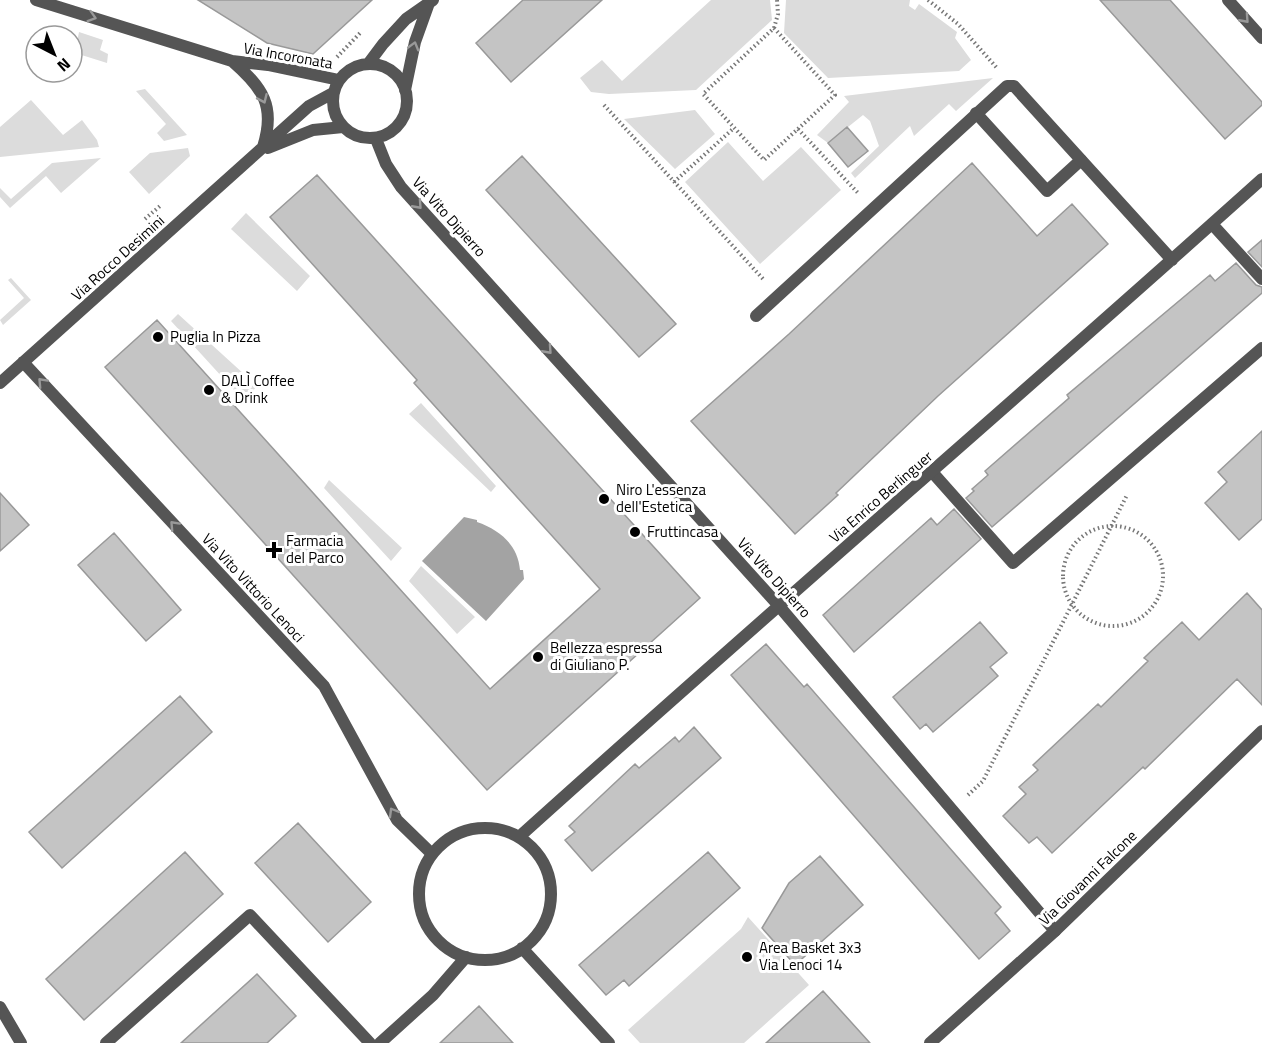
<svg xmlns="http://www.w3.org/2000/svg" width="1262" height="1043" font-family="'Titillium Web',sans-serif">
<rect width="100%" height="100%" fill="#fff"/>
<!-- green -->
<path fill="#dcdcdc" d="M711,0H770L772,20L696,90L609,94L591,92L580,78L602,60L622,81Z
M786,0H910L909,6L915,10L919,4L957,32L955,38L971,60L959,71L828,78L784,33Z
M79,32L103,40L100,50L108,54L107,63L72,52V41L77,42Z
M993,78L956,111L949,104L914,136L910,126L855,178L851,173L879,146L870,121L863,115L828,143L817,135L849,102L844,96Z
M145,89L187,135L164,141L157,133L166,124L136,91Z
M31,100L63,135L82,120L97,140L99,147L0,157V127Z
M695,110L715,134L675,169L624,119Z
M728,142L763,181L801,147L841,190L760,264L685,182Z
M188,148L190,156L149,194L129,172L150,153Z
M101,158L61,193L46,176L10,208L0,197V188L11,199L52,163Z
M246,213L310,276L297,291L231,229Z
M11,278L31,300L3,325L0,320L24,298L8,280Z
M178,314L257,386L244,401L171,321Z
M421,403L496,486L491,492L409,414Z
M329,480L402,548L391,561L324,488Z
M421,566L475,617L457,634L409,581Z
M748,917L809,985L744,1043H640L628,1030L741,929Z"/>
<!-- water -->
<path fill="#a3a3a3" d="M464,517L477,520V522C500,530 518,545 520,570H523L524,579L486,621L422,561Z"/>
<!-- building -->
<path fill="#c4c4c4" stroke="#999" stroke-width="1.5" d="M198,0H372L313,54L267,43Z
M523,0H602L511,82L476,43Z
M1100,0H1170L1262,102V105L1225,139Z
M847,127L868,151L848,167L828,143Z
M522,156L676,324L639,357L486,190Z
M972,163L1037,236L1072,204L1108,244L938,396L836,493L838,495L795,534L691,421L789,334Z
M317,175L700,598L487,790L105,367L157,320L490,689L600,589L414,383L417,380L270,217Z
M1262,240V267L1248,252Z
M1236,263L1256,285L1262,287V293L992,527L966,498L974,491L972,489L988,475L985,471L1069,398L1067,395L1210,275L1215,281Z
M1262,431V519L1239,540L1205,503L1227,482L1218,472Z
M0,493L29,525L0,551Z
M954,509L981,539L854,652L823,615L931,518L937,525Z
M114,533L181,610L146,641L78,565Z
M1247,593L1262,610V705L1237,679L1145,769L1143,767L1052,853L1037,837L1029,843L1003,816L1026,794L1019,787L1038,770L1033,765L1098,704L1101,707L1148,661L1144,658L1182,622L1199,640Z
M980,622L1007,653L990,667L998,676L933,732L926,724L920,729L893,697Z
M766,644L804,687L807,684L1001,907L995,913L1010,931L979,959L731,675Z
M180,696L212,732L62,868L29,832Z
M694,727L721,758L592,871L565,840L575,832L569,826L635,764L639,768L675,737L679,742Z
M298,823L371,902L328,942L255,863Z
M185,852L223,894L84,1020L46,979Z
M708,852L740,888L629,986L624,980L606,995L579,965Z
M820,856L863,905L795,965L762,928L789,883Z
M257,974L296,1016L267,1043H181Z
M823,991L870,1043H766Z
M479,1006L513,1043H440Z"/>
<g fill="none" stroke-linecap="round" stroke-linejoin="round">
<!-- path -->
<path stroke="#777" stroke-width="4" stroke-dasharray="1.5 3" stroke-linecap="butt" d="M928,0L958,24L997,68
M774,28L835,95L764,160L703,94Z
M774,28L778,14L777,0
M337,57L361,32
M604,105L764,280
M798,129L858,193
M674,182L734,128
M145,219L160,206
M1063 576a50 50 0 1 1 100 0a50 50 0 1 1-100 0Z
M968,795L983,781L1127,495"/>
<!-- service -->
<path stroke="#555" stroke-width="12" d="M976,113L1047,191L1081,160
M933,473L1013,563L1262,348"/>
<!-- minor -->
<path stroke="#555" stroke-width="12" d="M36,0L232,61L268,65L339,80
M1228,0L1262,38
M232,61C263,88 276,106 263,147
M368,64L383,44L406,19L433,0
M333 101a37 37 0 1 1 74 0a37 37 0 1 1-74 0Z
M405,90L415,42L429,3
M376,139L386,164L401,187L779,606L1055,931
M268,148L313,130L343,127
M1212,224L1262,279
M756,316L1007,86H1014L1172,260
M23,362L324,686L397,820L432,854
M0,383L309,106L333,93
M419 894a66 66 0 1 1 132 0a66 66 0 1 1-132 0Z
M519,837C765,615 1016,400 1262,179
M522,948L609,1043
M106,1043L250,915L370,1043
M380,1043L433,995L466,957"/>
<!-- tertiary -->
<path stroke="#555" stroke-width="12" d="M0,1007L21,1043
M930,1043L1055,931L1262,731"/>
</g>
<!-- one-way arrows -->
<defs><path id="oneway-chevron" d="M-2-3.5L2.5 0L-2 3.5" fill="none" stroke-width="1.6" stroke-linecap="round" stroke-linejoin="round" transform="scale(1.5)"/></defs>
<g stroke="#999">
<use href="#oneway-chevron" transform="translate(92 17) rotate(17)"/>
<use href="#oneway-chevron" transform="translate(1245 19) rotate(48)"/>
<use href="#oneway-chevron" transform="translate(414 46) rotate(-74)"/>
<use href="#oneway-chevron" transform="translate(263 99) rotate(66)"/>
<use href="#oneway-chevron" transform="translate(418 205) rotate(48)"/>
<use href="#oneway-chevron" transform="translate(548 350) rotate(48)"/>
<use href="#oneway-chevron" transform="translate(42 382) rotate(-133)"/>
<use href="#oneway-chevron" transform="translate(174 525) rotate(-133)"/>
<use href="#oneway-chevron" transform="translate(393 812) rotate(-120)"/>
</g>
<!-- markers -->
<g fill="#000" stroke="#fff" stroke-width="2">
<circle cx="158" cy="337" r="6"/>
<circle cx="209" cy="390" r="6"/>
<circle cx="604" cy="499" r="6"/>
<circle cx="635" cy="532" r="6"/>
<path d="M271 541h6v6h6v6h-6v6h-6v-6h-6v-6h6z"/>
<circle cx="538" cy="657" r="6"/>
<circle cx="747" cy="957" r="6"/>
</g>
<g text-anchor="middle" stroke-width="6" stroke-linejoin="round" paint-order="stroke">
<!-- street labels -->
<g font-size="15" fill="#000" stroke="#fff">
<text transform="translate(288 56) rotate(10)" y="5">Via Incoronata</text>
<text transform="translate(449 217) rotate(48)" y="5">Via Vito Dipierro</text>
<text transform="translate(118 258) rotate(-42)" y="5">Via Rocco Desimini</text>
<text transform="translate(881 497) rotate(-41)" y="5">Via Enrico Berlinguer</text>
<text transform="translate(774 578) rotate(48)" y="5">Via Vito Dipierro</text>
<text transform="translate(253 588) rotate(47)" y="5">Via Vito Vittorio Lenoci</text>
<text transform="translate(1088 878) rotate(-44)" y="5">Via Giovanni Falcone</text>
</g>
<!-- poi labels -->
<g font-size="15" fill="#000" stroke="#fff" text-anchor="start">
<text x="170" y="342">Puglia In Pizza</text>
<text x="221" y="386">DALÌ Coffee<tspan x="221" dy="17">&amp; Drink</tspan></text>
<text x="616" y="495">Niro L'essenza<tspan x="616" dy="17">dell'Estetica</tspan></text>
<text x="647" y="537">Fruttincasa</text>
<text x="286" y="546">Farmacia<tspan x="286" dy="17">del Parco</tspan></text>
<text x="550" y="653">Bellezza espressa<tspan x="550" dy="17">di Giuliano P.</tspan></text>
<text x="759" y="953">Area Basket 3x3<tspan x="759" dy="17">Via Lenoci 14</tspan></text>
</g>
</g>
<!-- north arrow -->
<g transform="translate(54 54) rotate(138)"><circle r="28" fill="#ffffff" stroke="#999999" stroke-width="1.5"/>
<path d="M0-4.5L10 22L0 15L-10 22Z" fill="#000000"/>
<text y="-9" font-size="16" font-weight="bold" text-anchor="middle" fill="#000000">N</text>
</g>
</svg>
